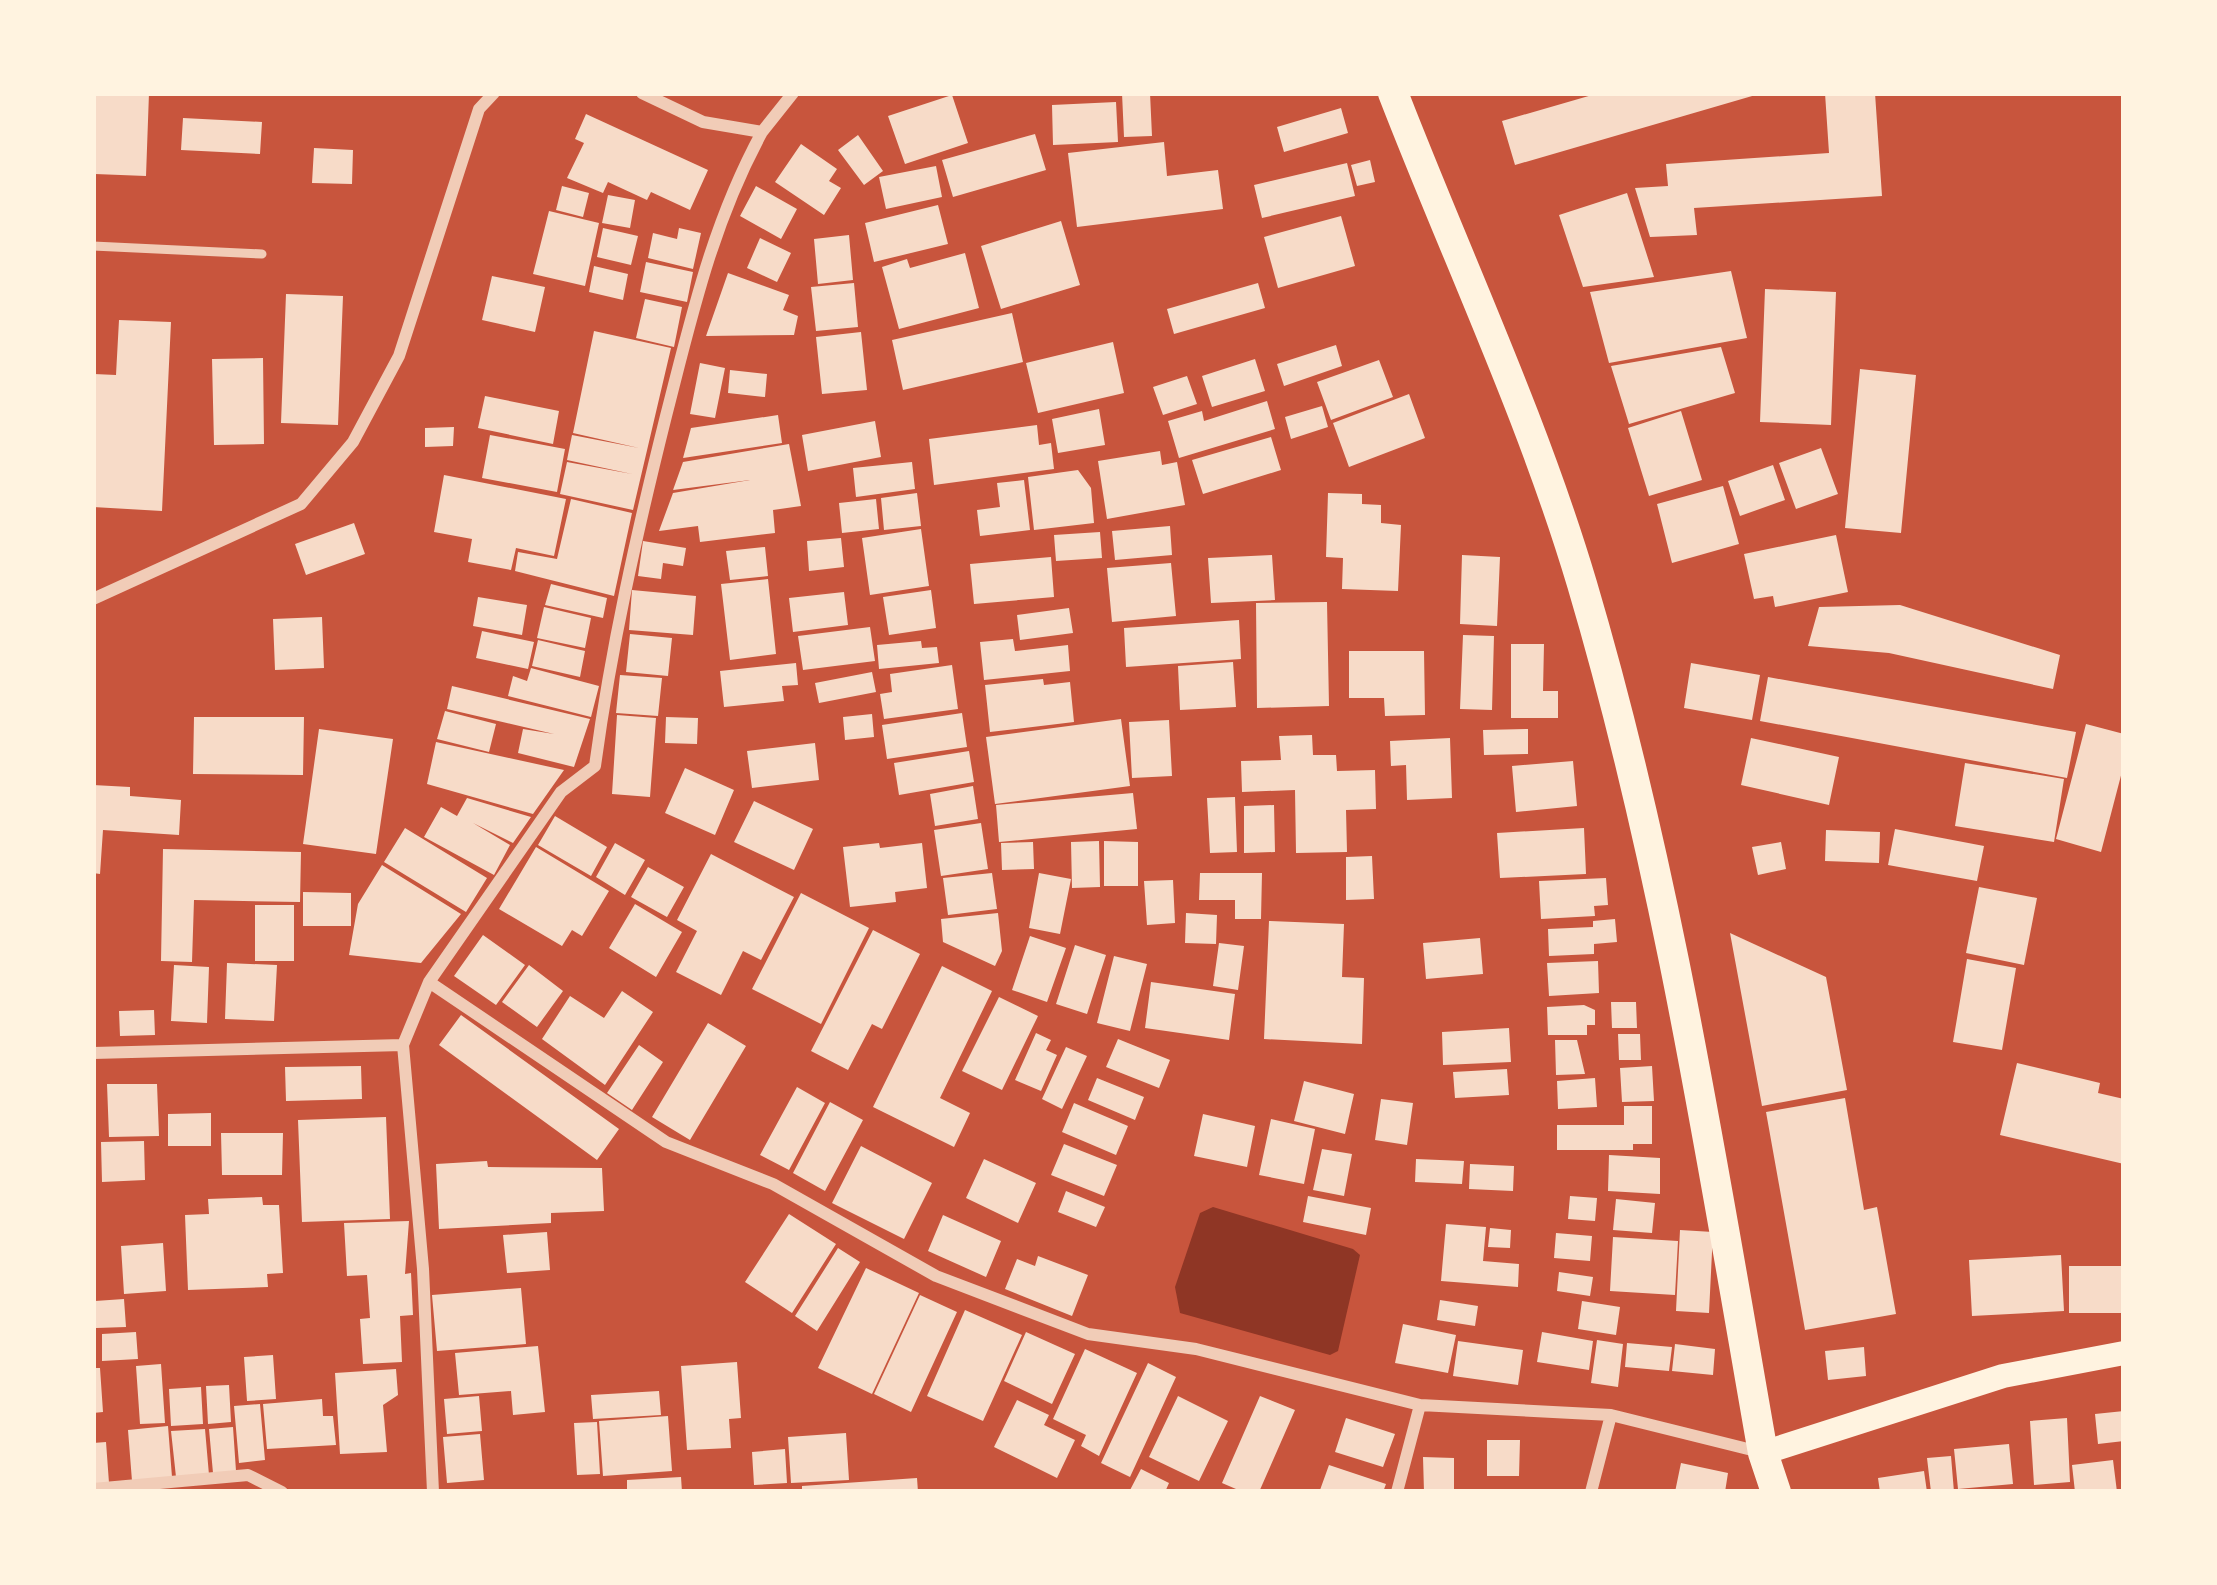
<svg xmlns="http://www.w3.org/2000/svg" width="2217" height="1585" font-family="'Source Serif 4',serif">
<rect width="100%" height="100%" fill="#c8553d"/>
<!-- water -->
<path fill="#8f3625" d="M1213,1207L1353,1249L1360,1255L1338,1351L1330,1355L1180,1313L1175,1287L1200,1213Z"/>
<!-- building -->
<path fill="#f7dbc8" d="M93,93H149L146,176L95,174Z
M1122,93H1150L1152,136L1124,137Z
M1599,93H1758L1759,94L1515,165L1502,121Z
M1825,93H1875L1882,196L1694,208L1697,235L1650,237L1635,188L1668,186L1666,164L1829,153Z
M952,95L968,143L905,164L888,116Z
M1116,102L1118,142L1053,145L1052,105Z
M1341,108L1348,133L1284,152L1277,127Z
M586,114L708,170L690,210L651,192L647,200L608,182L603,193L567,178L584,143L575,139Z
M183,118L262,122L260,154L181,150Z
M1035,134L1046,170L953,197L942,160Z
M858,135L883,171L864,185L838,150Z
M1164,142L1167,176L1218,170L1223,209L1077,227L1068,153Z
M801,144L837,169L829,181L841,188L824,215L775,182Z
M314,148L353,150L352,184L312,183Z
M1370,160L1375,182L1357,186L1351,165Z
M1347,163L1355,196L1262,218L1254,185Z
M936,166L942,197L886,209L879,177Z
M562,186L589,193L583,217L556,210Z
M756,186L797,209L781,239L740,216Z
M1627,193L1654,277L1583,287L1559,215Z
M608,195L635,200L630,228L602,223Z
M938,205L948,244L874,262L865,223Z
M549,211L599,223L585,286L533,274Z
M1341,216L1355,266L1278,288L1264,237Z
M1061,221L1080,285L1001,309L981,246Z
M603,228L638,236L631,265L597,257Z
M679,228L701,233L693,269L648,258L653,233L677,239Z
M849,235L853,280L818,284L814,239Z
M760,238L791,253L777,282L747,268Z
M965,253L979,308L899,329L882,267L907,259L910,268Z
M646,262L693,272L687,302L640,292Z
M594,266L628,274L623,300L589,292Z
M1731,271L1747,338L1609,363L1590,292Z
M728,273L789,295L783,310L798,316L794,335L706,336Z
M492,276L545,287L535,332L482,320Z
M854,283L858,327L816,331L811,287Z
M1258,283L1265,308L1174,334L1167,309Z
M1765,289L1836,292L1831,425L1760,422Z
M286,294L343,296L338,425L281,423Z
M645,299L682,307L674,347L636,338Z
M1012,313L1023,362L903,390L892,340Z
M119,320L171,322L162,511L93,507L94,374L116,375Z
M594,331L671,348L633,510L560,494L567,462L632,474L567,460L572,435L639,448L573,433Z
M861,332L867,390L822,394L816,337Z
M1113,342L1124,393L1038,413L1026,363Z
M1336,345L1342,366L1284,386L1277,364Z
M1721,347L1735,393L1629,424L1611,366Z
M263,358L264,444L214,445L212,359Z
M1255,359L1265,391L1212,407L1202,376Z
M1379,360L1393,397L1331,420L1317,382Z
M700,363L725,368L715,418L690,414Z
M1860,369L1916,375L1901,533L1845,528Z
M730,370L767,374L765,397L728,393Z
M1187,376L1197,404L1163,415L1153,387Z
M1409,394L1425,438L1349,467L1333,423Z
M485,396L559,411L553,444L478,428Z
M1267,401L1275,429L1179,458L1168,421L1202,411L1204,421Z
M1322,406L1328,427L1291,439L1285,417Z
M1099,409L1105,445L1058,453L1052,419Z
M1681,411L1702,480L1649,496L1628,428Z
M778,415L782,443L683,458L691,428Z
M875,421L881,457L808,471L802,435Z
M1037,425L1039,445L1051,443L1054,469L934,485L929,439Z
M454,427L453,446L425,447V428Z
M490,435L565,449L557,492L482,478Z
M1271,437L1281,470L1203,494L1192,460Z
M789,444L801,506L773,510L775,533L700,542L698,526L659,531L673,493L750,480L673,490L683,462Z
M1821,448L1838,494L1796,509L1779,463Z
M1160,451L1162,465L1177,462L1185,505L1107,519L1098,461Z
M912,462L915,489L856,497L853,468Z
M1773,465L1785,500L1740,516L1728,481Z
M1078,470L1091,488L1094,523L1034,530L1028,477Z
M444,475L566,499L554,556L516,548L511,570L468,562L472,539L434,532Z
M1024,480L1030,530L980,536L977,510L1000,507L997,483Z
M1723,486L1739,544L1672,563L1657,504Z
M917,493L921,526L884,530L881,498Z
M1328,493L1362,494V504L1381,505V523L1401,525L1398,591L1342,589L1343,558L1326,557Z
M571,499L632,513L614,596L515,571L518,552L557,559Z
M876,499L879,529L842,533L839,503Z
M354,523L365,554L306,575L295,544Z
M1170,526L1172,555L1115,560L1112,531Z
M921,529L929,586L870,595L862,538Z
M1100,532L1102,558L1056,561L1054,535Z
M1836,535L1848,592L1775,607L1773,596L1754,599L1744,554Z
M841,538L844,567L809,571L807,541Z
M643,541L686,548L683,566L663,563L661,579L638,576Z
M765,547L768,576L730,580L726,551Z
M1272,555L1275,600L1211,603L1208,558Z
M1462,555L1500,557L1497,626L1460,624Z
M1051,557L1054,597L974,604L970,564Z
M1171,563L1176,616L1112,622L1107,568Z
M768,579L776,654L730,660L721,584Z
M551,584L607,598L603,618L545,605Z
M632,590L696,596L693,635L629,630Z
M931,590L936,628L889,635L883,597Z
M844,592L848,625L793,632L789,598Z
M478,597L527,605L522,635L473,626Z
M1327,602L1329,706L1257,708L1256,603Z
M1900,605L2060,655L2053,689L1889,653L1808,646L1819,607Z
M544,607L591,618L585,648L537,638Z
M1069,608L1073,633L1020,640L1017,615Z
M322,617L324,668L275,670L273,619Z
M1239,620L1241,659L1126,667L1124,628Z
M870,627L875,661L803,670L798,636Z
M482,631L534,642L528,669L476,658Z
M630,634L672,638L668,676L626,672Z
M1463,635L1494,636L1492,710L1460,709Z
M1013,639L1015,651L1068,645L1070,671L984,680L980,642Z
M538,640L585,651L580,677L532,666Z
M921,641L922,648L937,647L939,663L879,669L877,645Z
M1511,644H1544L1543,691H1558V718H1511Z
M1349,651H1424L1425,715L1385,716L1384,698H1349Z
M1233,662L1236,707L1180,710L1178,666Z
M796,663L798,685L782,686L784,701L724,707L720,671Z
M1691,663L1760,675L1752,720L1684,708Z
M952,665L958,709L884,719L880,694L892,692L890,674Z
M531,668L599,686L591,717L508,696L513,676L527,681Z
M872,672L876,692L819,703L815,683Z
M620,675L662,678L658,716L616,713Z
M1768,677L2076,732L2067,778L1760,721Z
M1043,679L1044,685L1070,682L1074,722L990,732L985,685Z
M452,686L590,719L574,767L518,753L523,729L554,734L447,709Z
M445,711L496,724L489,752L437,739Z
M962,713L967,747L887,759L882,725Z
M872,714L874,737L845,740L843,717Z
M617,715L656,718L650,797L612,794Z
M194,717H304L303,775L193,774Z
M666,717L698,718L697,744L665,743Z
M1121,719L1130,786L995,804L986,737Z
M1169,720L1172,776L1132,778L1129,722Z
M2086,724L2124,734V764L2101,852L2056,839Z
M319,729L393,739L376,854L303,844Z
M1528,729V754L1484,755L1483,730Z
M1312,735L1313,755H1336L1337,771L1375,770L1376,809L1346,810L1347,852L1296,853L1295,790L1242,792L1241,761L1281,760L1279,736Z
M1450,738L1452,798L1407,800L1406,765L1391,766L1390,741Z
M1751,738L1839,757L1829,805L1741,785Z
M436,742L564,770L533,814L427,784Z
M815,743L819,780L752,788L747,751Z
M969,751L974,782L899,795L894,763Z
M1573,761L1577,806L1516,812L1512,766Z
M1965,763L2064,779L2054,842L1955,826Z
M685,768L734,790L715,835L665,813Z
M93,785L130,787V796L181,800L179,835L103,830L100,874L93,873Z
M973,786L978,819L935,826L930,794Z
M1133,793L1137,829L999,842L996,805Z
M1235,797L1237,852L1210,853L1207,798Z
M467,798L531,817L513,843L473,823L510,845L494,875L424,837L441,807L457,816Z
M754,801L813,829L794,870L734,842Z
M1274,805L1275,852L1244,853V806Z
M555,816L607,847L591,876L538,845Z
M981,823L988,869L941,876L934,830Z
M405,828L487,878L466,912L384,862Z
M1584,828L1586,874L1500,878L1497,833Z
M1895,829L1984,846L1977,881L1888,865Z
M1826,830L1880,832L1879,863L1825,861Z
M1099,841L1100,887L1072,888L1071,842Z
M1104,841L1138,842V886H1104Z
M1033,842L1034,869L1002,870L1001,843Z
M1781,842L1786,869L1758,875L1752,847Z
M615,843L645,860L625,895L596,877Z
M879,843L880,848L922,843L927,888L895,892L896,902L850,907L843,847Z
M536,847L609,891L582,936L572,930L562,946L499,909Z
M163,849L301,852L300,902L194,900L192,962L161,961Z
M711,854L794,897L761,960L743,951L721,995L676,972L697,931L677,920Z
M1372,856L1374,899L1346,900V857Z
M382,865L461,914L421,963L349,955L358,904Z
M648,867L684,887L667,917L631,897Z
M992,873L997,909L948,915L943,878Z
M1039,873L1071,879L1060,934L1029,928Z
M1200,873H1262L1261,919H1235V900H1199Z
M1606,878L1608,905L1594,906L1595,916L1541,919L1539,881Z
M1173,880L1175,923L1147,925L1144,881Z
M1979,887L2037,898L2024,965L1966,953Z
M303,892L351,893V926H303Z
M801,893L869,928L821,1024L752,989Z
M635,904L682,932L656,977L609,948Z
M255,905H294V961H255Z
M998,913L1002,951L995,966L943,942L941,919Z
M1186,913L1217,915L1216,944L1185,943Z
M1615,919L1617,942L1594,944V954L1549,956L1548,929L1593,927V921Z
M1269,921L1344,924L1342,977L1364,978L1362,1044L1264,1039Z
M873,930L920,954L882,1029L872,1024L848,1070L811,1051Z
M1730,933L1826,977L1847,1090L1762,1106Z
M483,935L525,965L496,1005L454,976Z
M1030,936L1066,948L1047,1002L1012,990Z
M1480,938L1483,974L1426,979L1423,943Z
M1219,943L1244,946L1238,990L1213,986Z
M1075,945L1106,955L1087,1014L1056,1004Z
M1114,956L1147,964L1130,1031L1097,1023Z
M1967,959L2016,968L2002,1050L1953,1042Z
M1598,961L1599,993L1549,996L1547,963Z
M227,963L277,965L274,1021L225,1019Z
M174,965L209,967L207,1023L171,1021Z
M529,965L563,991L537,1027L502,1002Z
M942,966L992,991L940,1098L970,1113L954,1147L873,1107Z
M1151,982L1235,994L1229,1040L1145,1028Z
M622,991L653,1012L605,1085L542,1039L570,996L604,1018Z
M999,997L1038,1016L1002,1090L962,1071Z
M1611,1002H1636L1637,1028H1612Z
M1584,1005L1595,1010V1025H1587V1035H1548L1547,1007Z
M154,1010L155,1035L120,1036L119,1011Z
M461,1015L619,1129L597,1160L439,1045Z
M708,1023L746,1046L690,1140L652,1117Z
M1509,1028L1511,1062L1443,1065L1442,1032Z
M1036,1033L1051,1040L1046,1050L1057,1055L1041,1091L1015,1080Z
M1618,1034H1640L1641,1060H1619Z
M1118,1039L1170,1060L1159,1088L1106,1067Z
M1555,1040H1577L1585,1074L1556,1075Z
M639,1045L663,1062L632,1110L607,1093Z
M1066,1047L1087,1056L1062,1109L1042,1099Z
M2017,1063L2100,1083L2098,1093L2124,1099V1164L2000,1135Z
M361,1066L362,1099L286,1101L285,1067Z
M1652,1066L1654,1101L1622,1102L1620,1068Z
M1507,1069L1509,1095L1455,1098L1453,1072Z
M1097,1078L1144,1097L1135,1120L1088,1100Z
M1595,1078L1597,1107L1558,1109L1557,1081Z
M1304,1081L1354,1094L1345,1134L1294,1121Z
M107,1084H157L159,1136L109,1137Z
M797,1087L825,1103L789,1170L760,1155Z
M1845,1098L1864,1210L1877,1207L1896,1314L1805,1330L1766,1112Z
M1381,1099L1413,1103L1407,1145L1375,1140Z
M830,1102L863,1120L825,1191L793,1173Z
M1074,1103L1128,1126L1116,1155L1062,1132Z
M1624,1106H1652V1144H1633V1150H1557V1125H1624Z
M211,1113V1146H168V1114Z
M1203,1114L1255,1126L1247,1167L1194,1156Z
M386,1117L390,1219L302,1222L298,1120Z
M1271,1119L1315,1129L1304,1184L1259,1175Z
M221,1133H283L282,1175H222Z
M144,1141L145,1180L102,1182L101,1142Z
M1064,1144L1117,1165L1104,1196L1051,1175Z
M861,1146L932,1183L904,1239L832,1203Z
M1322,1149L1352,1154L1344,1196L1313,1190Z
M1609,1155L1660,1158V1194L1608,1191Z
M984,1159L1036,1183L1018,1223L966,1198Z
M1416,1159L1464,1161L1462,1184L1415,1182Z
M487,1161L488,1167L602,1168L604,1211L551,1213V1223L439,1229L436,1164Z
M1470,1164L1514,1166L1513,1191L1469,1189Z
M1066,1191L1105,1207L1096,1227L1058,1212Z
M1308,1196L1371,1208L1366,1235L1303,1222Z
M1570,1196L1597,1198L1595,1221L1568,1219Z
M262,1197L263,1205H279L283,1273L267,1274L268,1287L188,1290L185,1215L209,1214L208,1199Z
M1616,1199L1655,1203L1652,1233L1613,1230Z
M789,1214L836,1244L792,1313L745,1282Z
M943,1215L1001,1241L986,1277L928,1251Z
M409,1221L405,1274L411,1273L413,1315L400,1316L402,1362L363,1364L360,1319L370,1318L367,1275L347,1276L344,1223Z
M1446,1224L1486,1227L1483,1261L1519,1264L1518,1287L1441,1281Z
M1490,1228L1511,1230L1510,1248L1488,1247Z
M1680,1230L1713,1232L1709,1313L1676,1311Z
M547,1232L550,1270L507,1273L503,1235Z
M1556,1233L1592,1236L1590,1261L1554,1258Z
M1613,1237L1678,1241L1675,1295L1610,1291Z
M163,1243L166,1291L124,1294L121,1246Z
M838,1248L860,1262L817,1331L795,1316Z
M2061,1255L2064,1311L1972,1316L1969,1260Z
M1038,1256L1088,1275L1072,1316L1005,1289L1017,1259L1035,1266Z
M2069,1266H2124V1313H2069Z
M866,1268L919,1293L872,1394L818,1368Z
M1559,1272L1593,1277L1590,1296L1557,1291Z
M521,1288L526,1344L437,1351L432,1295Z
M920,1295L957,1312L911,1412L874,1394Z
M124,1299L126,1327L96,1328L95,1301Z
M1440,1300L1478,1306L1475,1326L1437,1320Z
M1582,1301L1620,1307L1616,1335L1578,1329Z
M965,1310L1022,1335L983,1421L927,1396Z
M1403,1324L1456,1335L1448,1373L1395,1363Z
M136,1332L138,1359L102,1361V1334Z
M1026,1332L1075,1354L1052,1404L1004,1381Z
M1542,1332L1593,1341L1589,1370L1537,1362Z
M1597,1340L1623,1344L1618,1387L1591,1383Z
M1458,1341L1523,1350L1518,1385L1453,1376Z
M1627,1343L1672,1347L1669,1371L1625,1367Z
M1675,1344L1715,1349L1713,1375L1672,1371Z
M538,1346L545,1412L513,1415L511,1391L459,1395L455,1353Z
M1864,1347L1866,1376L1828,1380L1825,1351Z
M1085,1349L1137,1373L1099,1456L1081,1446L1086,1435L1053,1419Z
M273,1355L276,1399L247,1401L244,1357Z
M737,1362L741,1418L729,1419L731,1448L687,1450L681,1366Z
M1148,1363L1176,1377L1130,1477L1101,1463Z
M161,1364L165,1423L140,1424L136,1366Z
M93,1368H100L103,1412L93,1413Z
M396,1369L398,1395L383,1405L387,1452L340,1454L335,1373Z
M229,1385L231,1422L208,1424L206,1386Z
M201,1387L203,1424L171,1426L169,1389Z
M659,1391L661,1415L593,1419L591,1395Z
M479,1396L482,1431L447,1434L444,1399Z
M1178,1396L1228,1421L1199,1481L1149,1457Z
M1260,1396L1295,1410L1259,1492H1243L1222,1483Z
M322,1399L323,1416H333L336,1445L267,1449L263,1404Z
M1017,1400L1049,1415L1044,1425L1075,1440L1057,1478L994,1447Z
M260,1404L265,1460L239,1463L234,1406Z
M2124,1411V1441L2098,1444L2095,1414Z
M668,1416L672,1471L603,1476L599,1421Z
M1346,1418L1395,1434L1383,1467L1335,1452Z
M2067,1418L2070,1482L2034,1485L2030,1421Z
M597,1422L600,1474L577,1475L574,1423Z
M168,1426L172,1477L132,1481L128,1430Z
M233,1427L236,1471L213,1473L209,1429Z
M205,1429L209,1475L176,1477L171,1431Z
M846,1433L849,1480L791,1483L788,1437Z
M480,1434L484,1480L447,1483L443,1437Z
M1487,1440H1520L1519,1476H1487Z
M106,1442L109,1483L93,1484V1443Z
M2009,1444L2013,1484L1958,1489L1954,1449Z
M785,1449L787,1483L754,1485L752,1452Z
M1951,1456L1954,1492H1931L1927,1458Z
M1423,1457L1454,1458V1492H1424Z
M2113,1460L2117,1492H2075L2072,1465Z
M1681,1463L1728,1473L1725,1492H1675Z
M1329,1465L1386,1484L1383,1492L1320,1490Z
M1141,1469L1169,1483L1165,1492H1129Z
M1924,1471L1927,1492H1880L1878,1478Z
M681,1477L682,1492H627V1480Z
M917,1478L918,1492H802V1486Z"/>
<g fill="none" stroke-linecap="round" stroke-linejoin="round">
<!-- service -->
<path stroke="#f1ccb7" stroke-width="9" d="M93,246L262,254"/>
<!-- minor -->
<path stroke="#f1ccb7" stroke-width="12" d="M642,93L703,122L762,132L793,93
M93,599L301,504L353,442L399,356L479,109L494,93
M429,982L666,1142L773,1184L936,1276L1088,1334L1196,1349L1420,1405L1611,1415
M403,1045L429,982L561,792L595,766C611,647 637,532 666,416C692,315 712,224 762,132
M93,1053L403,1045L423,1269L433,1492
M93,1489L248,1475L282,1492
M1397,1492L1420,1405
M1591,1492L1611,1415L1760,1452"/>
<!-- secondary -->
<path stroke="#fff3e0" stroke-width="24" d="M1763,1453L2003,1376L2124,1353"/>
<!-- primary -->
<path stroke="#fff3e0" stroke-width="30" d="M1393,93C1456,256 1532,416 1582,584C1666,867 1712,1162 1763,1453L1776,1492"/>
</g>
<!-- border -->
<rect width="2217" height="1585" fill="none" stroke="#fff3e0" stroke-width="192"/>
</svg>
